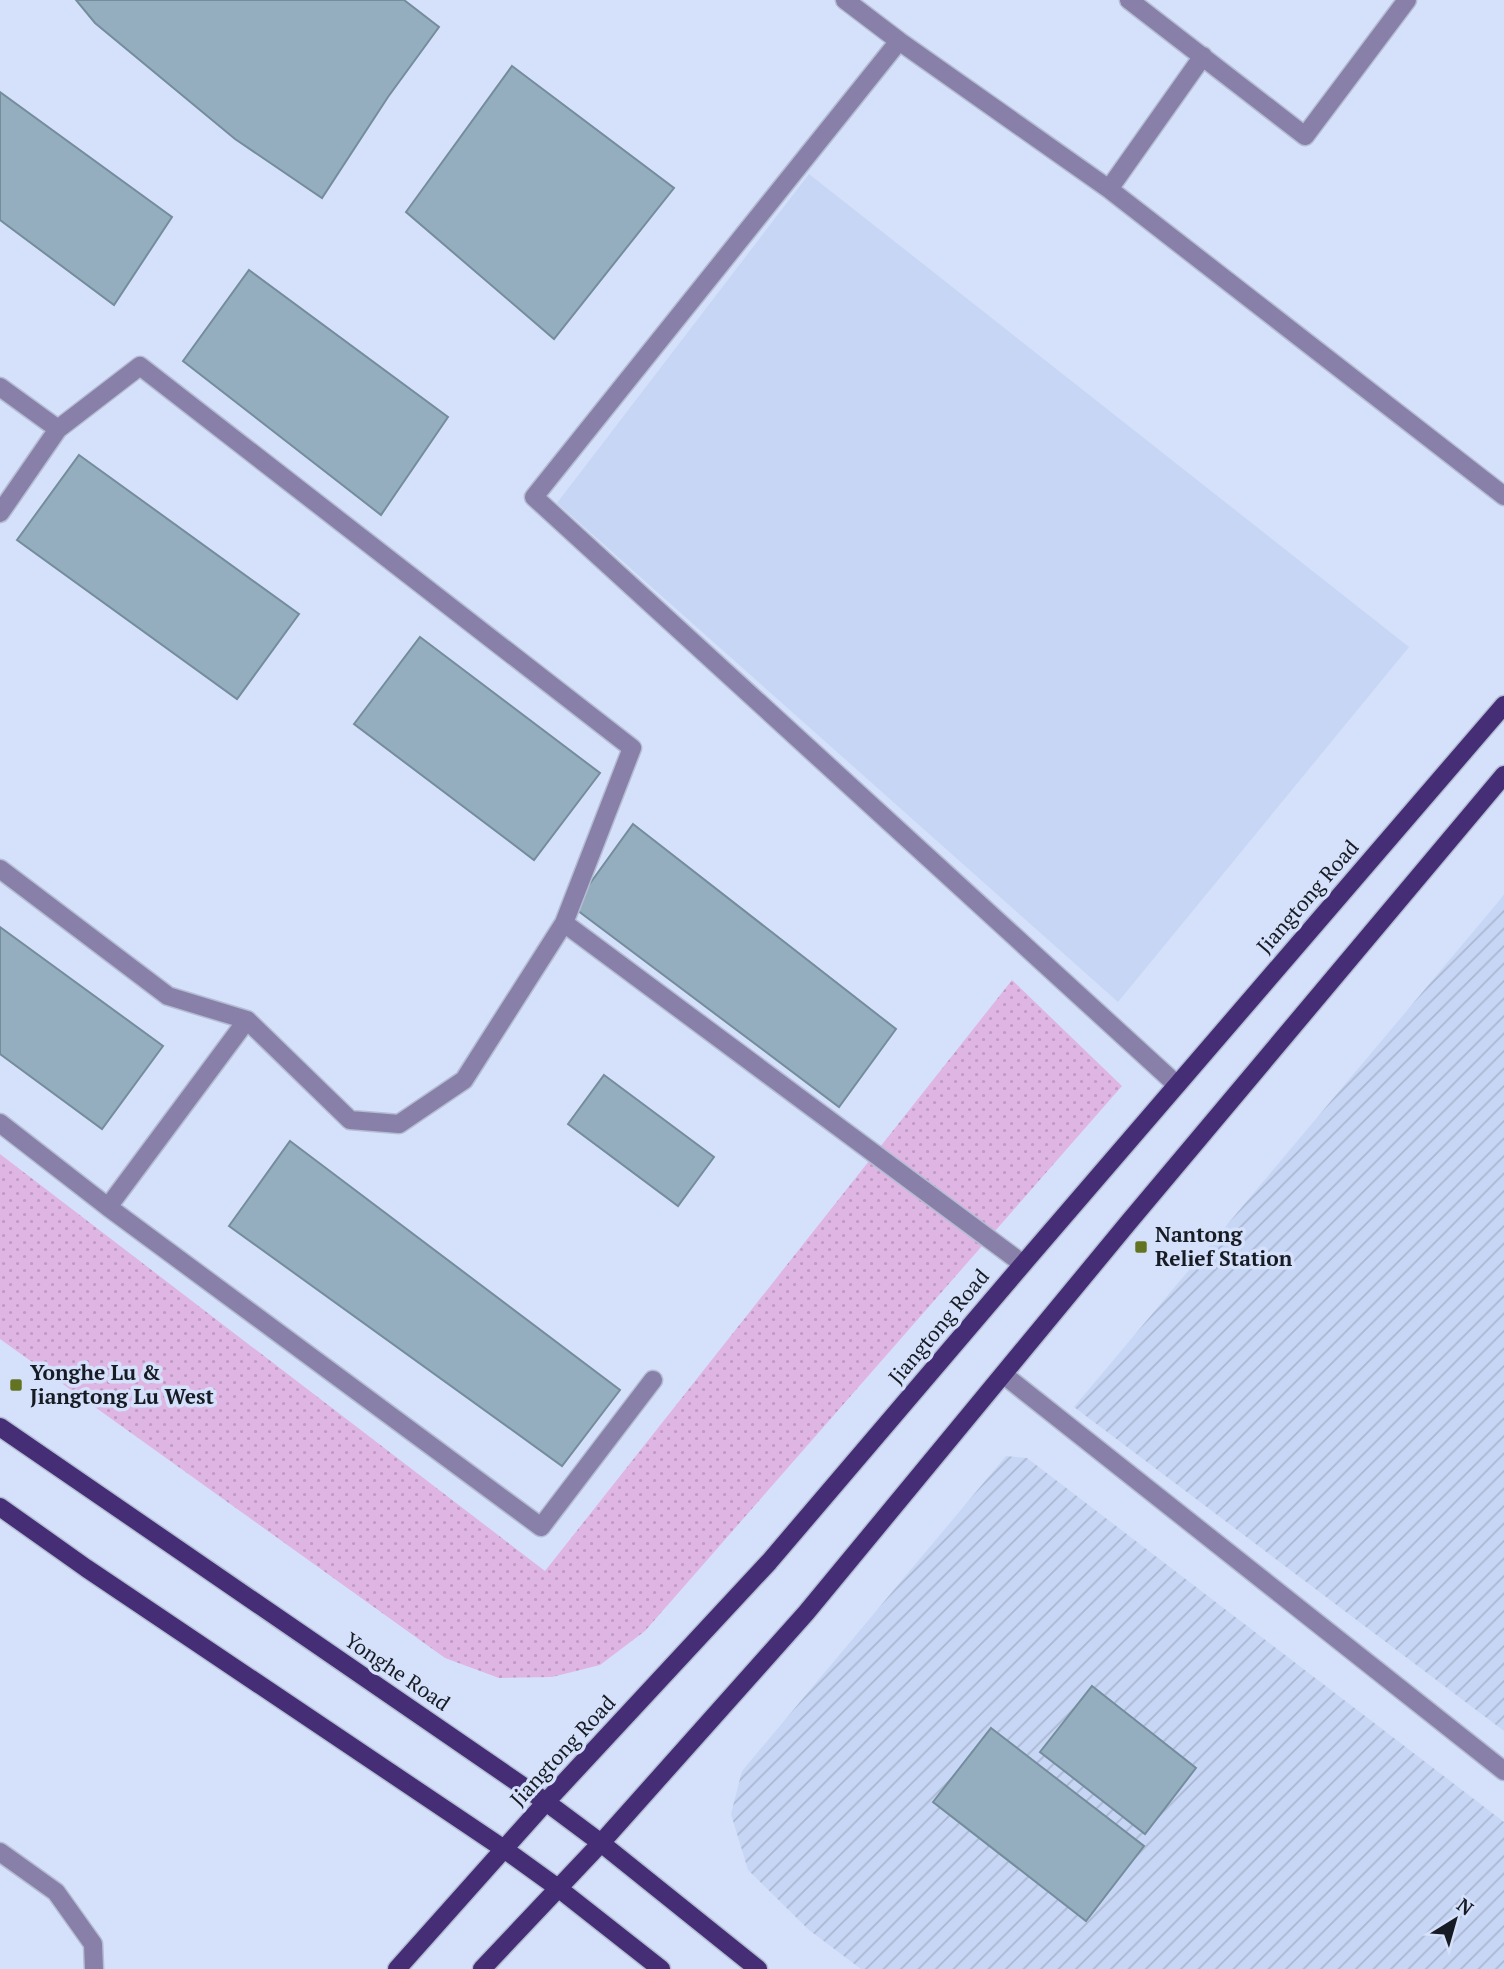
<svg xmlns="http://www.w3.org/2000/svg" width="1504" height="1969" font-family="'PT Serif',serif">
<defs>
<pattern id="industrial-furrows" width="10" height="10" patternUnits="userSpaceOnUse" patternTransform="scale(1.75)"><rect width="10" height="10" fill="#c7d6f5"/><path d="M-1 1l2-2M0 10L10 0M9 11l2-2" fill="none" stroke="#aab7d2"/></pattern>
<pattern id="green-dots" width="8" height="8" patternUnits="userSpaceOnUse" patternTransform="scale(1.75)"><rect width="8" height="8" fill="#dfb5e3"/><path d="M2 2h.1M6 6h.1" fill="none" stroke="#bf9bc3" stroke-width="1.8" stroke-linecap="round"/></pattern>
</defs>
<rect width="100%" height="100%" fill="#d5e1fa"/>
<!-- built -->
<path fill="#c7d6f5" d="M809,174L1409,647L1118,1002L557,503Z"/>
<!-- industrial -->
<path fill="url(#industrial-furrows)" d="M1504,895V1731L1074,1407Z
M1006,1456L1027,1458L1504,1822V1969H861L809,1930L748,1870L731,1814L742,1771Z"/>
<!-- green -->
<path fill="url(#green-dots)" d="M1012,980L1122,1086L645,1631L600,1665L552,1677L499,1678L445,1658L0,1339V1154L545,1571Z"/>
<!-- building -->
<path fill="#95aebf" stroke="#748d9c" stroke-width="2" d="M76,0H404L439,27L388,97L322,198L235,139L95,23Z
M512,66L674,188L554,339L406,212Z
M0,92L172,217L114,305L0,220Z
M249,270L448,417L381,515L183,361Z
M79,455L299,614L237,699L17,540Z
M420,637L600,773L534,860L354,724Z
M633,824L896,1029L839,1107L573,907Z
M0,927L163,1046L102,1129L0,1054Z
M604,1075L714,1157L678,1206L568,1124Z
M290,1141L620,1390L562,1466L229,1226Z
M1092,1686L1196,1768L1145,1834L1040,1752Z
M991,1728L1144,1846L1086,1921L933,1802Z"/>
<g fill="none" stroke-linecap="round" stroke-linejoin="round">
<defs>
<path id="minor" d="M845,0L899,41L1109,189L1504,496
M1129,0L1305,136L1407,0
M899,41L534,497L1177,1085
M1109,189L1203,56
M0,387L58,429
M0,513L58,429L140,366L632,748L564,923L464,1080L399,1124L350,1120L247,1020L168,996L0,869
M564,923L1023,1264
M0,1123L108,1207L541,1527L653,1380
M108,1207L247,1020
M1004,1375L1504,1771
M0,1852L56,1892L93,1944L94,1969"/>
<path id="major" d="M0,1427L546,1802L601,1843L758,1969
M0,1507L86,1568L504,1849L558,1888L661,1969
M397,1969L546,1802L769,1562L1023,1264L1504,705
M482,1969L601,1843L806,1613L1128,1223L1504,775"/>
</defs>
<!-- minor casing -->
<use href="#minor" stroke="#b3bdd3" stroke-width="21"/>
<!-- major casing -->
<use href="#major" stroke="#b3bdd3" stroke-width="21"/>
<!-- minor -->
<use href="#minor" stroke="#8980a9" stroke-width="18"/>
<!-- major -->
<use href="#major" stroke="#452e76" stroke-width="18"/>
</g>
<!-- markers -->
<g fill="#627422" stroke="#d5e1fa" stroke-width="2.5">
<rect x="1134" y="1240" width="14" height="14" rx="3.5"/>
<rect x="9" y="1378" width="14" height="14" rx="3.5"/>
</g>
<g text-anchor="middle" stroke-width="7" stroke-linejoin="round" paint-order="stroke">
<!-- street labels -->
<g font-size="21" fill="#171b24" stroke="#d5e1fa">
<text transform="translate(1308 897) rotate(-49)" y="7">Jiangtong Road</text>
<text transform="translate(939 1327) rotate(-50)" y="7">Jiangtong Road</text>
<text transform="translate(397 1672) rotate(34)" y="7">Yonghe Road</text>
<text transform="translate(563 1751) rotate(-47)" y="7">Jiangtong Road</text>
</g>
<!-- poi labels -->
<g font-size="21" font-weight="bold" fill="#171b24" stroke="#d5e1fa" text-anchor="start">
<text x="1155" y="1242">Nantong<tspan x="1155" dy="24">Relief Station</tspan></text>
<text x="30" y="1380">Yonghe Lu &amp;<tspan x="30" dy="24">Jiangtong Lu West</tspan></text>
</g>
</g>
<!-- north arrow -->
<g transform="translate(1455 1920) rotate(37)" stroke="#d5e1fa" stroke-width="5" paint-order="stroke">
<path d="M0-5L12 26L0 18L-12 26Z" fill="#171b24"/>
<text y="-10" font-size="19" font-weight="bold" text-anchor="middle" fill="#171b24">N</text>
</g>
</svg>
